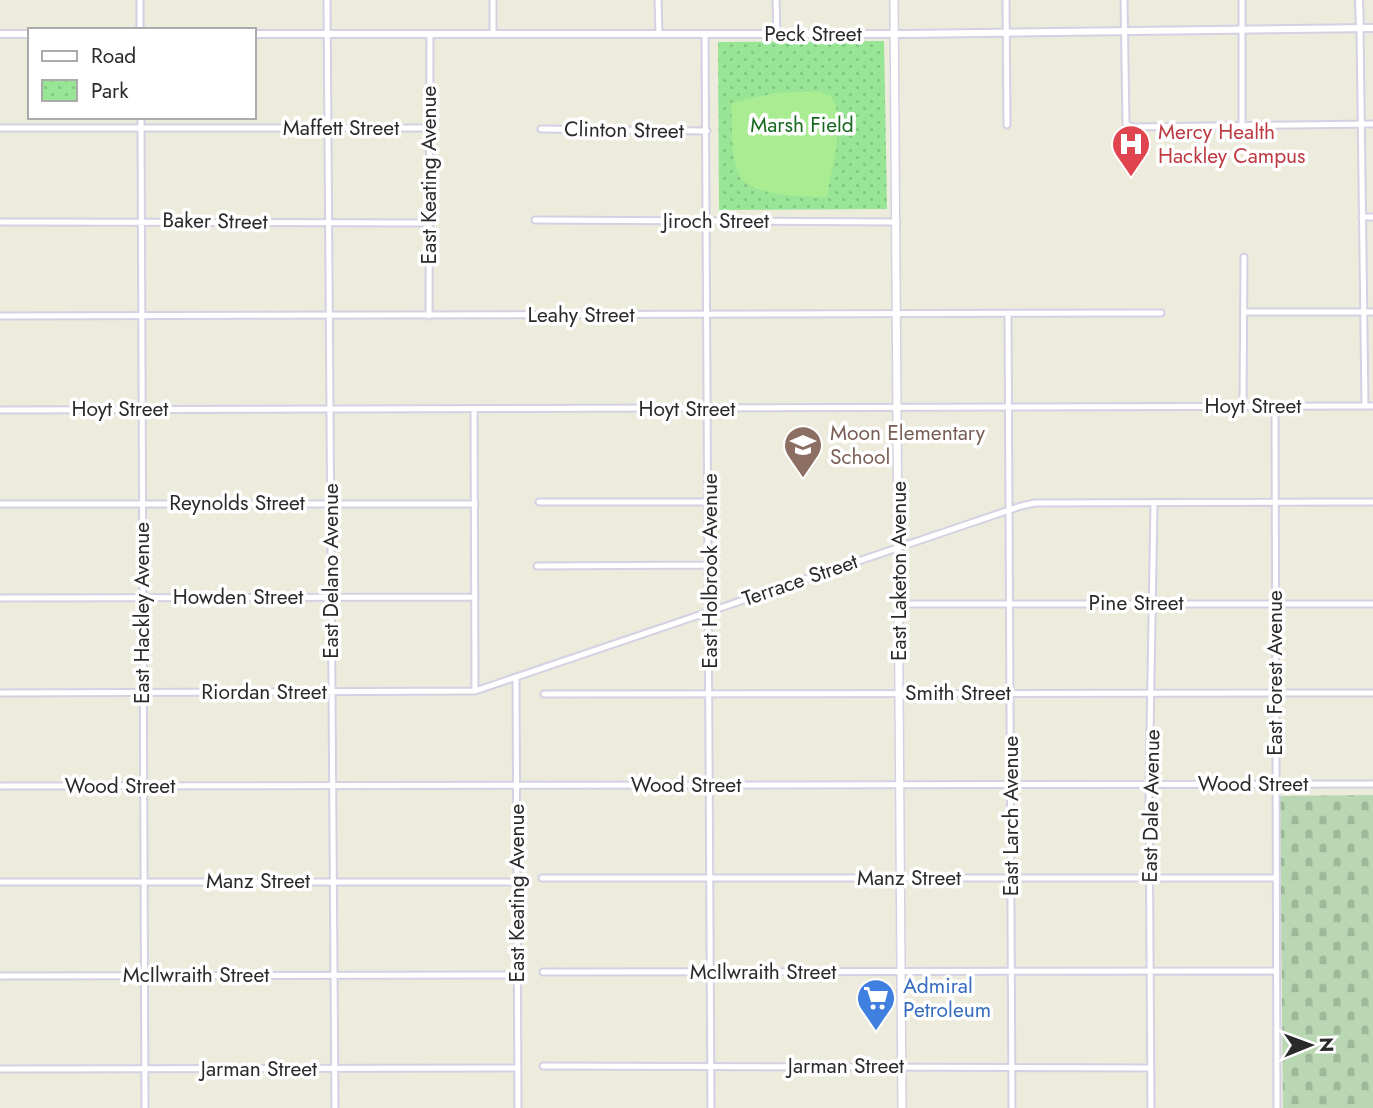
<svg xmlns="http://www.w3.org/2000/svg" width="1373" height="1108" font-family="Jost,sans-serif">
<defs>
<pattern id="cemetery-stones" width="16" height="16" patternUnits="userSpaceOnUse" patternTransform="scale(1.75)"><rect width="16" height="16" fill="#b8d7b2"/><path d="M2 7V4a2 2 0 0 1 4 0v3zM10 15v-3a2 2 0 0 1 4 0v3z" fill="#9eb999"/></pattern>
<pattern id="park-dots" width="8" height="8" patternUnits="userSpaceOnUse" patternTransform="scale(1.75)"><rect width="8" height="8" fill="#98e596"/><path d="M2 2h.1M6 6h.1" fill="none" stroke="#83c581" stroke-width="1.8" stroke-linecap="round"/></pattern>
</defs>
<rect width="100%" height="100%" fill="#edebdc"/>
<!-- cemetery -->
<path fill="url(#cemetery-stones)" d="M1373,795V1108H1283L1280,796Z"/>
<!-- park -->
<path fill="url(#park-dots)" d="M884,41L887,209L719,210L718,42Z"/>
<!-- pitch -->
<path fill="#a9ec92" d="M817,91L831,96C847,123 831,168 827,197C806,197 749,196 739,175C730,155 733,125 731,103L775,93Z"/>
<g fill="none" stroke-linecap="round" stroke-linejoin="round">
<defs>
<path id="minor" d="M327,0L335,1108
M493,0V34
M658,0L659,34
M776,0L777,33
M1006,0L1007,125
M1124,0L1126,124L1133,127L1373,124
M1242,0V125
M1360,28L1365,406
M140,30V0
M705,34L711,1108
M141,117L145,1108
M0,128H429
M541,129L707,131
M1362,217H1373
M535,220L897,222
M0,222L430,223
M1244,312H1373
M1008,314L1012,1108
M0,316L1161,313
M429,316L430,34
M1243,406L1244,257
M1275,406L1277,1108
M474,409L475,691
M0,410L1373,406
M539,502H710
M0,504H475
M537,566L710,565
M0,598L475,597
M900,604H1373
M516,677L518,1108
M0,693L475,691L1021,506L1035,503L1373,502
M544,694L1373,693
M0,786L1373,784
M542,878H1275
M0,882H516
M543,972L1276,971
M0,976L518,975
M543,1066L1149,1068
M0,1069L518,1068
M1151,1108L1149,792L1154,504"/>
<path id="tertiary" d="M1359,0L1360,28
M0,34H30
M254,34H906L1373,28"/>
<path id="secondary" d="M894,0L902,1108"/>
</defs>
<!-- minor casing -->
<use href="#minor" stroke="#d3d1e3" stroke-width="9"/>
<!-- tertiary casing -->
<use href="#tertiary" stroke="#d3d1e3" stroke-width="10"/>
<!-- secondary casing -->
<use href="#secondary" stroke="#d3d1e3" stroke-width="10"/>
<!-- minor -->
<use href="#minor" stroke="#fff" stroke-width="5"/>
<!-- tertiary -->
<use href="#tertiary" stroke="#fff" stroke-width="6"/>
<!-- secondary -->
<use href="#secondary" stroke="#fff" stroke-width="7"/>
</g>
<!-- icons -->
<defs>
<symbol id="hospital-pin" viewBox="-11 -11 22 30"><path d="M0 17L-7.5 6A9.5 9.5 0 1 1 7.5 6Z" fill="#e0444e" stroke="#fff"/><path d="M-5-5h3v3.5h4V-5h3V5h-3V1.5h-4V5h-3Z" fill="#fff"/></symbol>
<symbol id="school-pin" viewBox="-11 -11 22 30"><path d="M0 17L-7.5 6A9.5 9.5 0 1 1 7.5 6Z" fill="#8d6e63" stroke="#fff"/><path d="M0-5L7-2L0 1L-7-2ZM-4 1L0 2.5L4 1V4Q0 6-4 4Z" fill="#fff"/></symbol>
<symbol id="supermarket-pin" viewBox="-11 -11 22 30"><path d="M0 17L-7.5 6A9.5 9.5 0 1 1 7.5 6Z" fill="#3f7fe0" stroke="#fff"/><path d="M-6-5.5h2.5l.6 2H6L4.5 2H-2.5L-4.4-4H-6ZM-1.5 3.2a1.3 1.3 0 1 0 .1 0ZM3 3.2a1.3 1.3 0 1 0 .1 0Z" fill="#fff"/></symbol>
</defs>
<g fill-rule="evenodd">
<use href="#hospital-pin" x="1109" y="122" width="44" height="60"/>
<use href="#school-pin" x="781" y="423" width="44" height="60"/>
<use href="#supermarket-pin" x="854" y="976" width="44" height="60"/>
</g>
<g text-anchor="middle" stroke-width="7" stroke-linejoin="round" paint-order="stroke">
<!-- street labels -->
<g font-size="21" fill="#2a2a2a" stroke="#fff">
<text x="813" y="41">Peck Street</text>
<text x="341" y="135">Maffett Street</text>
<text transform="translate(624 130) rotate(1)" y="7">Clinton Street</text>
<text transform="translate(429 175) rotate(-90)" y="7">East Keating Avenue</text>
<text transform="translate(215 221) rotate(1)" y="7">Baker Street</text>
<text x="716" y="228">Jiroch Street</text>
<text x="581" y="322">Leahy Street</text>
<text x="1253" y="413">Hoyt Street</text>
<text x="120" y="416">Hoyt Street</text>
<text x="687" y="416">Hoyt Street</text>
<text x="237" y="510">Reynolds Street</text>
<text transform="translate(331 571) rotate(-90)" y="7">East Delano Avenue</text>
<text transform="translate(710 571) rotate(-90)" y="7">East Holbrook Avenue</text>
<text transform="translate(899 571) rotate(-90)" y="7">East Laketon Avenue</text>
<text transform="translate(800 580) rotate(-19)" y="7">Terrace Street</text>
<text x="238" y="604">Howden Street</text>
<text x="1136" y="610">Pine Street</text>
<text transform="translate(142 613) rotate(-90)" y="7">East Hackley Avenue</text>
<text transform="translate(1275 673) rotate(-90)" y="7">East Forest Avenue</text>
<text x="264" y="699">Riordan Street</text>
<text x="958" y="700">Smith Street</text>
<text x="1253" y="791">Wood Street</text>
<text x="686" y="792">Wood Street</text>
<text x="120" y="793">Wood Street</text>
<text transform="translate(1151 806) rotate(-89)" y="7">East Dale Avenue</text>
<text transform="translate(1011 816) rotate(-90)" y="7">East Larch Avenue</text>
<text x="909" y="885">Manz Street</text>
<text x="258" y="888">Manz Street</text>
<text transform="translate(517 893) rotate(-90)" y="7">East Keating Avenue</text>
<text x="763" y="979">McIlwraith Street</text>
<text x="196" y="982">McIlwraith Street</text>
<text x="846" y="1073">Jarman Street</text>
<text x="259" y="1076">Jarman Street</text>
</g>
<!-- park labels -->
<g font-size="21" fill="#186921" stroke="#fff">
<text x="802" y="132">Marsh Field</text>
</g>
<!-- health labels -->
<g font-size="21" fill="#be3a42" stroke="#fff" text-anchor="start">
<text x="1158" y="139">Mercy Health<tspan x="1158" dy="24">Hackley Campus</tspan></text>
</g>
<!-- education labels -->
<g font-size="21" fill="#785e54" stroke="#fff" text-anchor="start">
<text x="830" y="440">Moon Elementary<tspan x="830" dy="24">School</tspan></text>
</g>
<!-- shop labels -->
<g font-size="21" fill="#366cbe" stroke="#fff" text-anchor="start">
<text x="903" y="993">Admiral<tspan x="903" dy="24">Petroleum</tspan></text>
</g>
</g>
<!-- legend -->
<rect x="28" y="28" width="228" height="91" fill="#ffffff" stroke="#aaaaaa" stroke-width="2"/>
<rect x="42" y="51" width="35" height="10" fill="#ffffff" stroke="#aaaaaa" stroke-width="2"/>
<text x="91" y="63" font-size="21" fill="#2a2a2a">Road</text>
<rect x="42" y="80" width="35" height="21" fill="url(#park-dots)" stroke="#aaaaaa" stroke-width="2"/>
<text x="91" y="98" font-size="21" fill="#2a2a2a">Park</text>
<!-- north arrow -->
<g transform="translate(1310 1045) rotate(89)" stroke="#ffffff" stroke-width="5" paint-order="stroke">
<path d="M0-5L12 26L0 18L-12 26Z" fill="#2a2a2a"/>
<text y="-10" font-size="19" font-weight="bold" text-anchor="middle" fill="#2a2a2a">N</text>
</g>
</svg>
